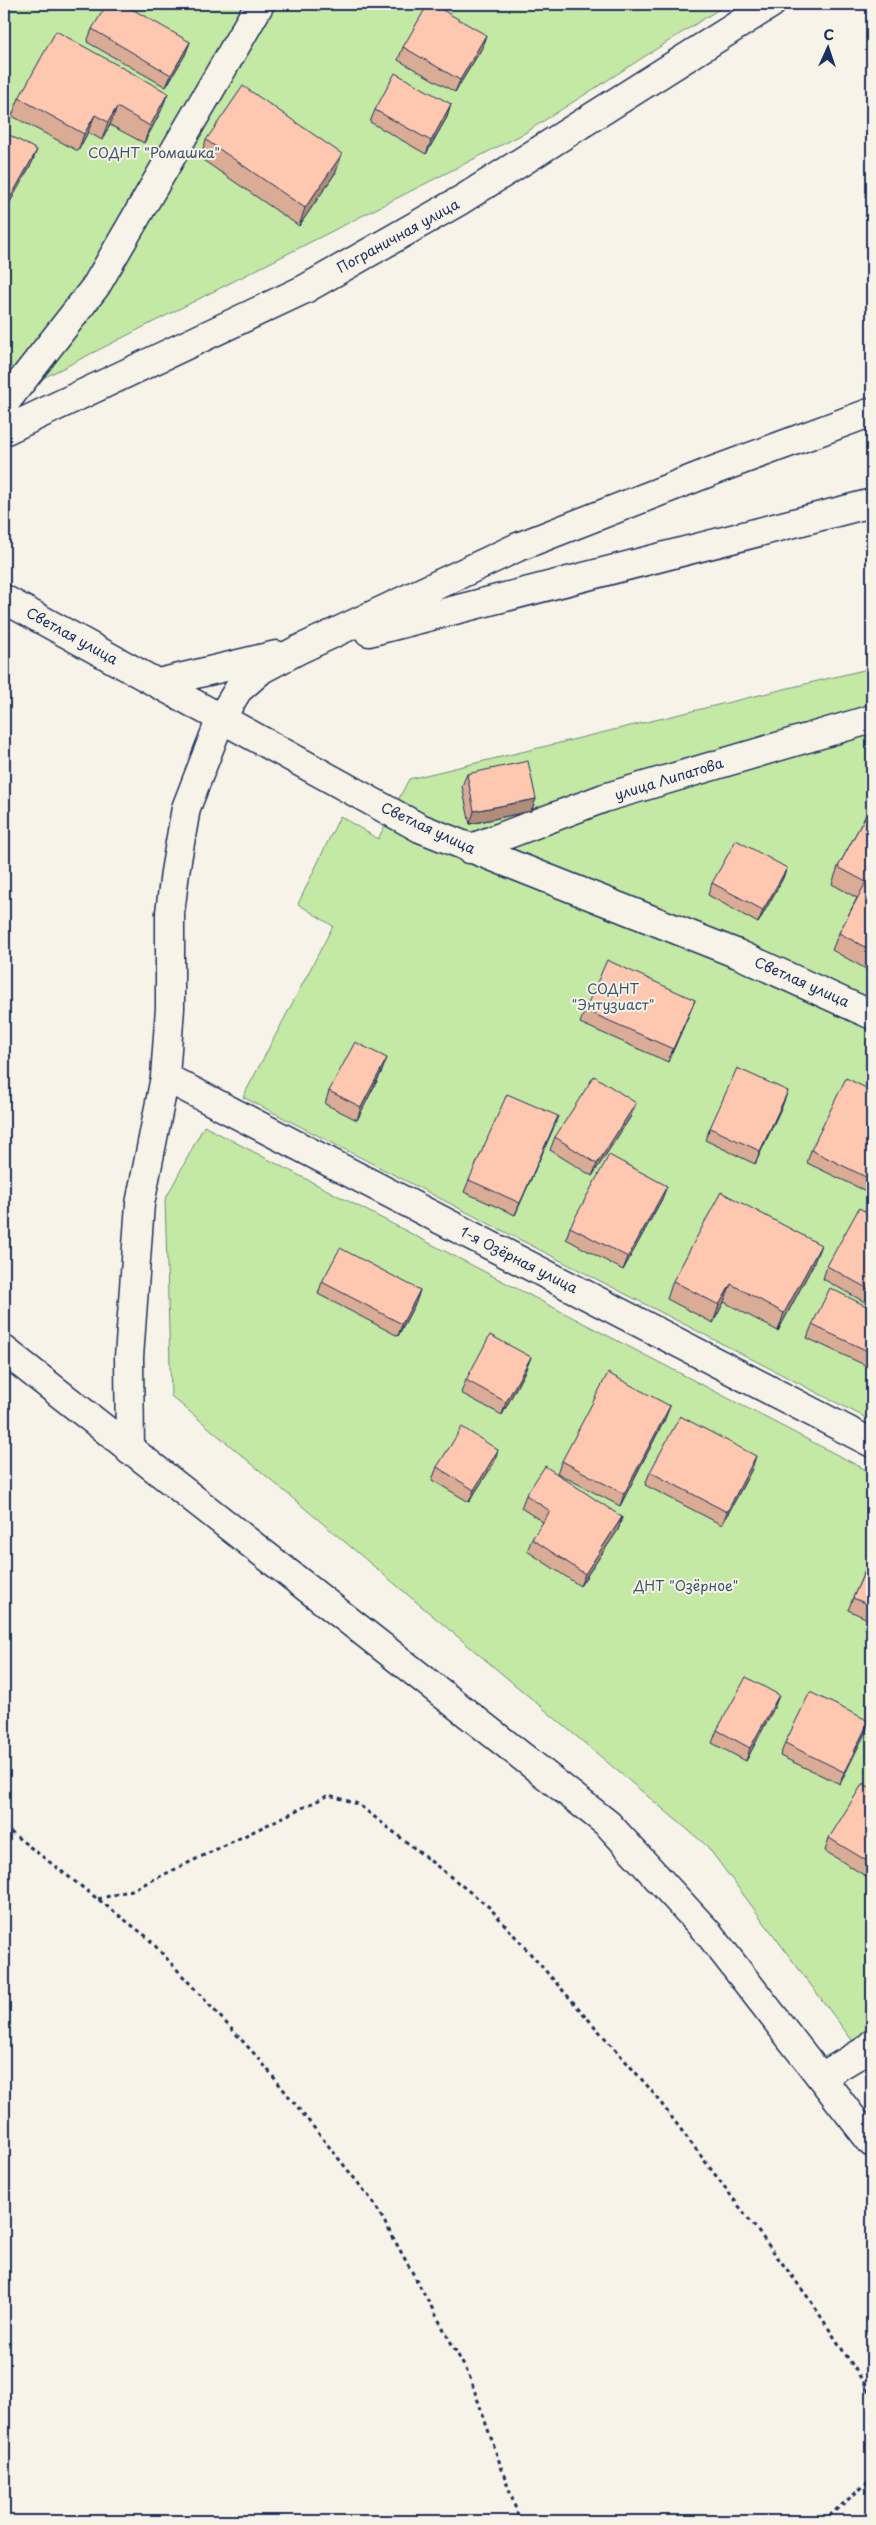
<svg xmlns="http://www.w3.org/2000/svg" width="876" height="2525" font-family="'Playpen Sans',sans-serif">
<rect width="100%" height="100%" fill="#f7f3e8"/>
<filter id="ink" filterUnits="userSpaceOnUse"><feTurbulence type="fractalNoise" baseFrequency=".02" numOctaves="2"/><feDisplacementMap in="SourceGraphic" scale="10" xChannelSelector="R" yChannelSelector="G"/><feConvolveMatrix kernelMatrix="1 2 1 2 8 2 1 2 1" color-interpolation-filters="sRGB"/></filter>
<g filter="url(#ink)">
<!-- green -->
<path fill="#c3e9a4" stroke="#6f8c81" d="M4,4H727L523,134L4,398Z
M872,668V1421L243,1097L333,926L298,904L340,816L378,839L409,779Z
M204,1126L872,1473V2067L707,1846L171,1396L165,1200Z"/>
<g fill="none" stroke-linecap="round" stroke-linejoin="round">
<defs>
<path id="street" d="M4,404L96,286L260,4
M4,431L305,289L461,200L771,4
M4,599L420,828L738,954L872,1015
M369,632L872,503
M158,683L276,655
M469,849L604,798L872,719
M165,1077L872,1443
M4,1350L608,1824L710,1935L872,2143
M130,1451L129,1357L140,1204L165,1077L170,1008V913L175,872L186,808L221,718L238,690L262,669L298,650L518,547L715,470L872,412
M821,2077L866,2050L872,2044"/>
</defs>
<!-- street casing -->
<use href="#street" stroke="#1b2f5e" stroke-width="31"/>
<!-- path -->
<path stroke="#1b2f5e" stroke-width="3" stroke-dasharray="4 4" stroke-linecap="butt" d="M4,1827L147,1937L260,2060L374,2203L469,2375L520,2521
M98,1899L132,1890L329,1795L358,1804L489,1907L651,2090L810,2300L872,2395
M823,2521L872,2479"/>
<!-- street -->
<use href="#street" stroke="#f7f3e8" stroke-width="28"/>
</g>
<!-- wall -->
<path fill="#daac96" stroke="#1b2f5e" d="M92,29L190,42L185,55L166,87L87,42Z
M403,47L482,48L455,92L398,60Z
M19,98L161,111L144,143L110,125L102,140L88,132L78,151L12,116Z
M451,104L447,117L426,154L370,122L375,110Z
M206,140L336,172L299,226L200,158Z
M467,774L536,799L531,811L470,824L462,786Z
M872,804V957L866,969L832,950L839,933L857,898L832,884L838,867Z
M787,868L782,880L758,923L708,895L712,883Z
M695,1000L690,1012L668,1062L580,1023L585,1010Z
M382,1071L357,1120L325,1104L329,1091Z
M872,1091V1188L870,1193L807,1163L811,1150Z
M783,1104L755,1164L705,1140L710,1128Z
M631,1116L592,1176L550,1150L555,1137Z
M553,1129L515,1215L464,1192L469,1180Z
M662,1199L623,1270L566,1239L570,1227Z
M872,1215V1306L823,1279L827,1266Z
M814,1263L778,1331L724,1302L713,1323L667,1299L673,1281Z
M322,1282L420,1290L416,1302L398,1336L318,1294Z
M872,1309V1355L867,1366L807,1338L812,1325Z
M531,1357L526,1369L502,1415L461,1393L466,1380Z
M665,1419L620,1506L557,1473L562,1461Z
M494,1463L469,1502L432,1480L437,1467Z
M752,1469L722,1525L645,1485L650,1472Z
M526,1495L622,1517L618,1530L580,1586L527,1551L532,1539L543,1522L521,1508Z
M872,1554V1621L848,1610L853,1598Z
M779,1695L774,1708L746,1761L712,1743L717,1730Z
M869,1721L865,1733L840,1784L780,1756L785,1743Z
M872,1789V1880L825,1851L829,1838Z"/>
<!-- shaded-wall -->
<path fill="#b18c7a" stroke="#1b2f5e" d="M486,35L482,48L455,92L460,80Z
M190,42L185,55L166,87L171,75Z
M168,93L161,111L144,143L150,126Z
M451,104L447,117L426,154L431,141Z
M117,107L110,125L102,140L108,122Z
M95,115L88,132L78,151L84,134Z
M37,150L32,163L4,213V209Z
M342,154L336,172L299,226L305,208Z
M8,246L4,258V253Z
M536,799L531,811L470,824L474,811Z
M787,868L782,880L758,923L763,910Z
M872,952V957L866,969Z
M695,1000L690,1012L668,1062L673,1049Z
M387,1058L382,1071L357,1120L361,1107Z
M788,1091L783,1104L755,1164L760,1151Z
M636,1103L631,1116L592,1176L597,1164Z
M558,1116L553,1129L515,1215L520,1203Z
M667,1186L662,1199L623,1270L628,1257Z
M821,1245L814,1263L778,1331L784,1313Z
M731,1284L724,1302L713,1323L719,1305Z
M420,1290L416,1302L398,1336L402,1324Z
M872,1352V1355L867,1366Z
M531,1357L526,1369L502,1415L506,1402Z
M670,1406L665,1419L620,1506L624,1494Z
M498,1450L494,1463L469,1502L474,1490Z
M756,1456L752,1469L722,1525L727,1512Z
M622,1517L618,1530L580,1586L585,1574Z
M779,1695L774,1708L746,1761L750,1748Z
M869,1721L865,1733L840,1784L844,1772Z"/>
<!-- building -->
<path fill="#fdc8af" stroke="#1b2f5e" d="M107,4H123L190,42L171,75L92,29Z
M428,4H432L486,35L460,80L403,47Z
M56,31L168,93L150,126L117,107L108,122L95,115L84,134L19,98Z
M395,73L451,104L431,141L375,110Z
M243,86L342,154L305,208L206,140Z
M4,132L37,150L4,209Z
M4,243L8,246L4,253Z
M528,761L536,799L474,811L467,774Z
M872,804V951L839,933L866,882L838,867Z
M736,840L787,868L763,910L712,883Z
M607,960L695,1000L673,1049L585,1010Z
M355,1042L387,1058L361,1107L329,1091Z
M737,1068L788,1091L760,1151L710,1128Z
M594,1076L636,1103L597,1164L555,1137Z
M846,1078L872,1091V1180L811,1150Z
M507,1094L558,1116L520,1203L469,1180Z
M609,1155L667,1186L628,1257L570,1227Z
M721,1192L821,1245L784,1313L731,1284L719,1305L673,1281Z
M859,1208L872,1215V1291L827,1266Z
M340,1248L420,1290L402,1324L322,1282Z
M830,1288L872,1309V1353L812,1325Z
M490,1335L531,1357L506,1402L466,1380Z
M608,1373L670,1406L624,1494L562,1461Z
M680,1416L756,1456L727,1512L650,1472Z
M462,1427L498,1450L474,1490L437,1467Z
M545,1466L622,1517L585,1574L532,1539L550,1511L526,1495Z
M872,1554V1606L853,1598Z
M746,1677L779,1695L750,1748L717,1730Z
M810,1692L869,1721L844,1772L785,1743Z
M863,1783L872,1789V1864L829,1838Z"/>
</g>
<g text-anchor="middle" stroke-width="4" stroke-linejoin="round" paint-order="stroke">
<!-- park labels -->
<g font-size="14" fill="#3d546c" stroke="#f7f3e8">
<text x="154" y="158">СОДНТ "Ромашка"</text>
<text x="613" y="994">СОДНТ<tspan x="613" dy="16">"Энтузиаст"</tspan></text>
<text x="686" y="1591">ДНТ "Озёрное"</text>
</g>
<!-- street labels -->
<g font-size="14" fill="#1b2f5e" stroke="#f7f3e8">
<text transform="translate(398 236) rotate(-29)" y="5">Пограничная улица</text>
<text transform="translate(72 636) rotate(29)" y="5">Светлая улица</text>
<text transform="translate(669 779) rotate(-17)" y="5">улица Липатова</text>
<text transform="translate(428 828) rotate(25)" y="5">Светлая улица</text>
<text transform="translate(802 982) rotate(24)" y="5">Светлая улица</text>
<text transform="translate(519 1260) rotate(27)" y="5">1-я Озёрная улица</text>
</g>
</g>
<!-- margin -->
<rect width="876" height="2525" fill="none" stroke="#f7f3e8" stroke-width="20"/>
<rect x="10" y="10" width="856" height="2505" fill="none" stroke="#1b2f5e" stroke-width="2" filter="url(#ink)"/>
<!-- north arrow -->
<g transform="translate(828 48) rotate(3)" stroke="#f7f3e8" stroke-width="4" paint-order="stroke">
<path d="M0-4L9 19L0 12L-9 19Z" fill="#1b2f5e"/>
<text y="-8" font-size="14" font-weight="bold" text-anchor="middle" fill="#1b2f5e">С</text>
</g>
</svg>
